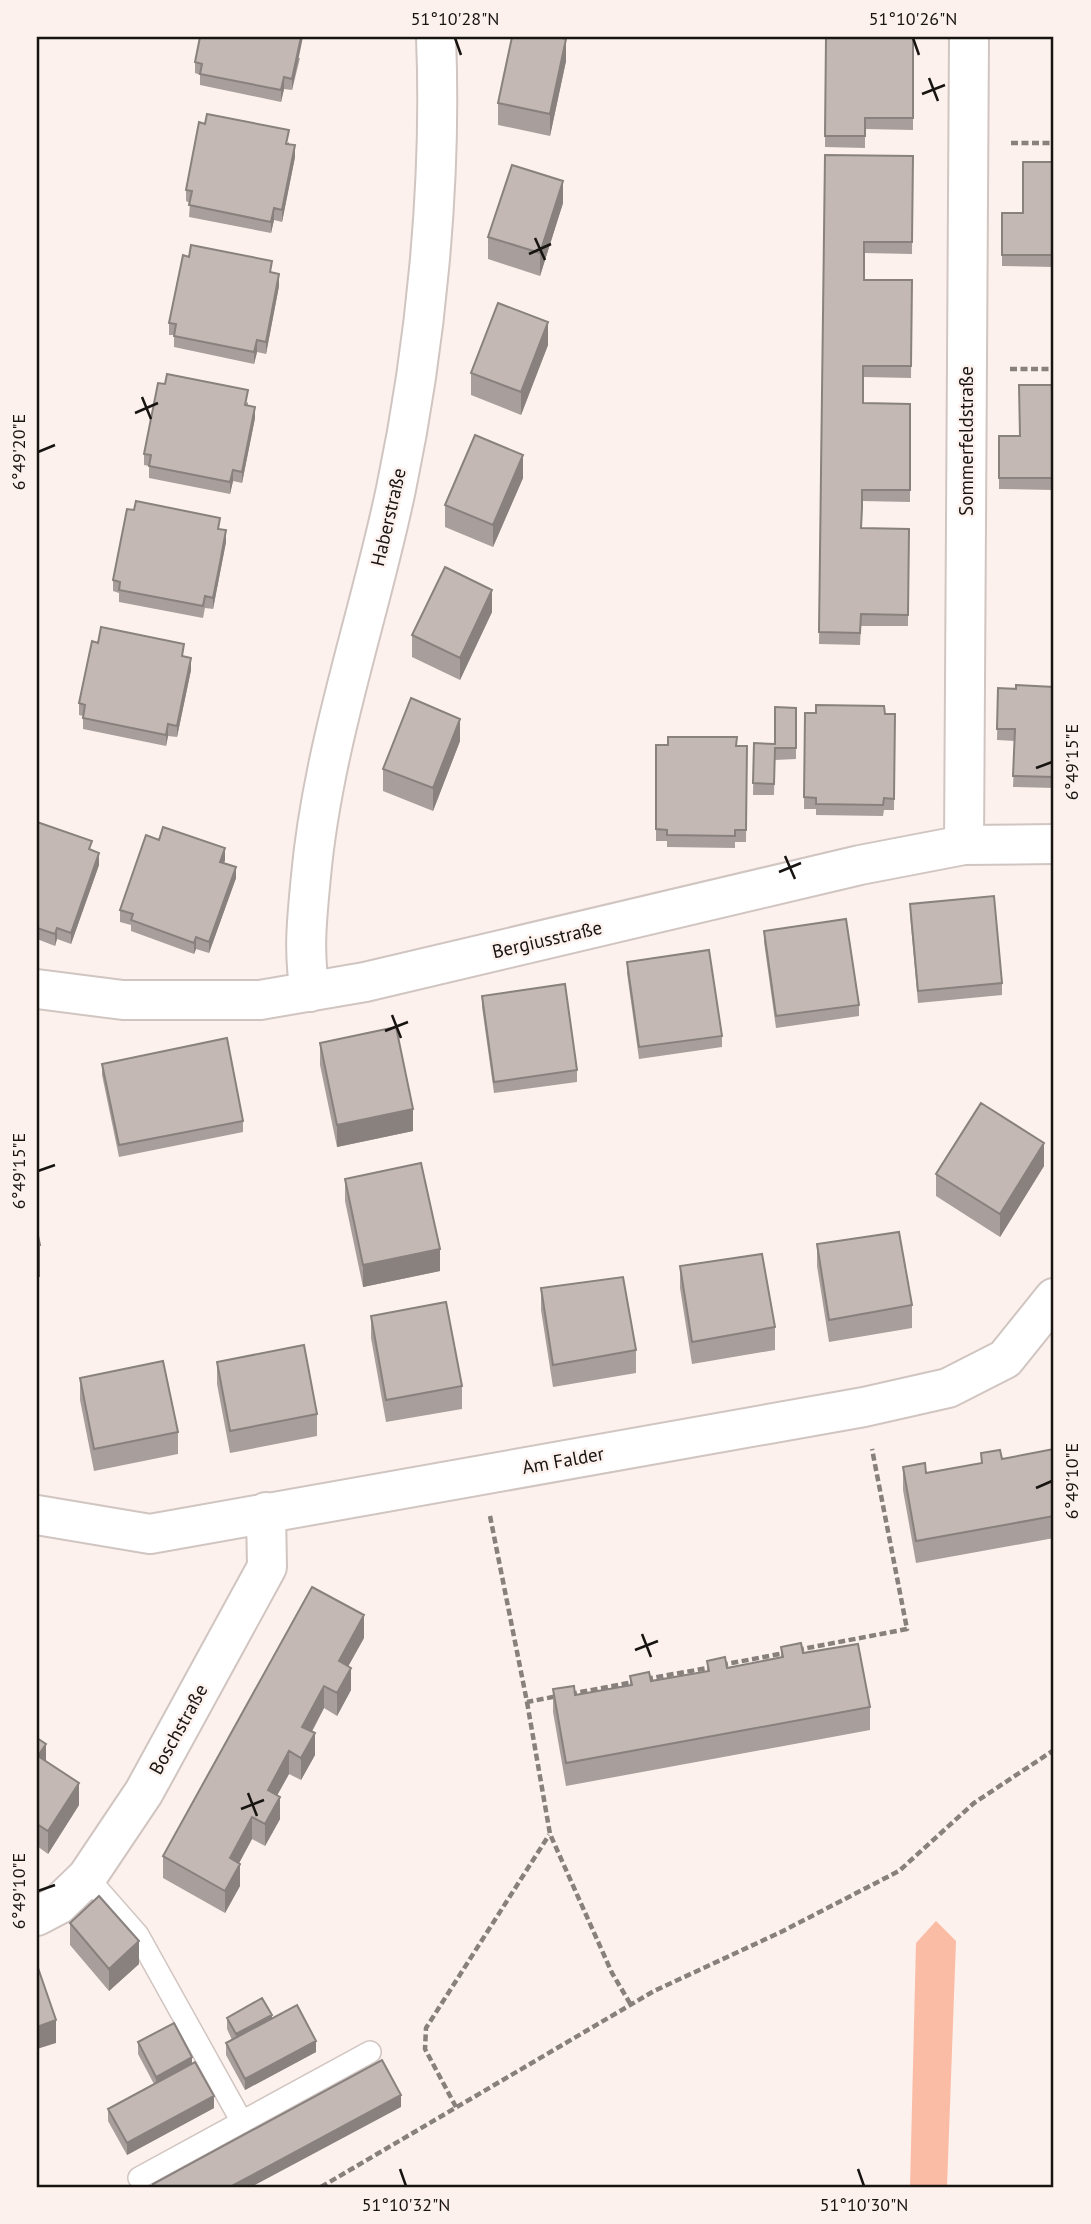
<svg xmlns="http://www.w3.org/2000/svg" width="1091" height="2224" font-family="'PT Sans',sans-serif">
<rect width="100%" height="100%" fill="#fdf1ed"/>
<!-- green -->
<path fill="#fbbca5" d="M936,1921L956,1941L947,2187H910L916,1943Z"/>
<g fill="none" stroke-linecap="round" stroke-linejoin="round">
<defs>
<path id="lane" d="M87,1877L138,1935L242,2122
M139,2178L370,2052"/>
<path id="street" d="M964,845L969,37
M37,989L123,1000H260L365,982L860,865L964,845L1054,844
M310,992C303,951 307,918 311,876C323,745 369,618 396,489C426,346 442,183 436,37
M37,1515L150,1534L864,1407L948,1388L1005,1359L1054,1298
M37,1916L58,1905L87,1877L144,1792L267,1567L266,1512"/>
</defs>
<!-- lane casing -->
<use href="#lane" stroke="#d1c5c1" stroke-width="24"/>
<!-- street casing -->
<use href="#street" stroke="#d1c5c1" stroke-width="42"/>
<!-- path -->
<path stroke="#87807d" stroke-width="4.5" stroke-dasharray="7 3.5" stroke-linecap="butt" d="M1011,143H1054
M1010,369H1054
M490,1516L527,1702L558,1696
M797,1650L907,1629L872,1449
M721,1665L785,1653
M646,1679L713,1667
M570,1694L634,1682
M527,1702L550,1834L612,1973L631,2005
M456,2107L425,2049L426,2028L549,1835
M321,2187L654,1991L781,1932L899,1871L974,1803L1054,1750"/>
<!-- lane -->
<use href="#lane" stroke="#fff" stroke-width="21"/>
<!-- street -->
<use href="#street" stroke="#fff" stroke-width="38"/>
</g>
<!-- wall -->
<path fill="#a89e9b" d="M826,37H913V130L865,129V148L825,147Z
M1005,37H1054V38H1005Z
M300,58L292,90L284,89L281,102L200,85V75L195,73V62Z
M566,61L550,136L498,125V103Z
M289,142V144L295,157L282,222L274,220L271,233L189,217L190,203L186,201V190Z
M825,155L913,156L912,254L864,253V280H912L911,378L863,377V403L910,404V502L862,501V528L909,529L908,626H861L860,645L819,644Z
M1054,162V267L1002,266V213H1023Z
M563,203L540,276L488,259V237Z
M272,273L279,286L266,354L257,352L254,364L174,347V335H169V323Z
M548,345L521,415L471,395V373Z
M1054,385V490L999,489V436H1020Z
M248,402V405L255,418L242,483L233,481L230,494L149,478V466L144,465V454Z
M523,478L493,547L445,527V505Z
M220,529L226,542L213,609L205,608L203,618L119,602V593L113,591V580Z
M492,612L460,680L412,657V635Z
M184,657L191,670L177,737L168,736L166,746L83,729V716L79,715V703Z
M1054,687V788L1013,787L1015,741L997,740L998,688Z
M796,708V759L775,760L774,795H753L754,743L775,744Z
M805,713L895,714L894,810H884L883,816L816,815V809H804Z
M460,741L433,811L383,791V769Z
M656,745L747,746L746,842H735V848L667,847V841H656Z
M37,822L92,850L99,865L71,944L57,939L55,946L37,939Z
M159,840L225,860L224,863L236,878L209,953L196,949L194,954L131,931V925L120,922V910Z
M910,904L1002,983V995L918,1003L910,915Z
M764,931L859,1005V1016L776,1028L764,942Z
M627,962L722,1036V1047L639,1059L627,973Z
M482,996L577,1070V1082L494,1093L482,1007Z
M320,1043L413,1131L337,1147L320,1065Z
M102,1064L243,1121V1132L119,1157L102,1075Z
M1044,1166L1000,1237L936,1196V1174Z
M345,1179L440,1271L363,1287L345,1201Z
M817,1244L912,1305V1328L829,1342L817,1266Z
M680,1266L775,1327V1350L692,1364L680,1288Z
M541,1288L636,1350V1373L553,1387L541,1310Z
M371,1316L462,1386V1409L386,1422L371,1338Z
M217,1362L317,1414V1436L230,1453L217,1384Z
M80,1378L178,1432V1454L94,1471L80,1400Z
M1054,1449V1538L916,1563L903,1490V1467L926,1473L981,1463V1453L1002,1459Z
M364,1638L348,1666L351,1690L337,1716L324,1708L312,1732L315,1755L301,1780L289,1774L277,1795L280,1819L265,1846L252,1839L239,1863L240,1886L225,1913L163,1878V1856Z
M781,1647L803,1653L870,1707V1730L566,1786L553,1712V1689L575,1695L630,1685V1676L651,1681L707,1671V1661L727,1668L781,1657Z
M37,1738L46,1762L79,1805L48,1854L37,1846Z
M70,1923L139,1964L109,1991L70,1945Z
M227,2018L272,2019L316,2052L245,2090L226,2055V2043L232,2040L227,2029Z
M138,2042L192,2064L214,2108L127,2155L108,2121V2109L154,2084L138,2054Z"/>
<!-- shaded-wall -->
<path fill="#88817e" d="M301,37H303L292,90V79Z
M566,39V61L550,136V114Z
M284,77V89L281,102V90Z
M295,145V157L282,222V210Z
M563,181V203L540,276V253Z
M274,208V220L271,233V222Z
M279,274V286L266,354V342Z
M548,322V345L521,415V392Z
M257,340V352L254,364V352Z
M255,407V418L242,483V472Z
M523,455V478L493,547V525Z
M233,470V481L230,494V482Z
M226,530V542L213,609V598Z
M492,590V612L460,680V658Z
M191,658V670L177,737V726Z
M460,719V741L433,811V788Z
M168,724V736L166,746V735Z
M225,848V860L220,873V862Z
M99,853V865L71,944V933Z
M236,867V878L209,953V942Z
M57,928V939L55,946V934Z
M196,937V949L194,954V943Z
M413,1109V1131L337,1147V1125Z
M1044,1143V1166L1000,1237V1214Z
M40,1245V1277H37V1246Z
M440,1249V1271L363,1287V1265Z
M364,1615V1638L339,1683V1661Z
M351,1668V1690L337,1716V1693Z
M324,1686V1708L302,1749V1727Z
M315,1733V1755L301,1780V1758Z
M46,1744V1766L38,1756Z
M289,1751V1774L268,1812V1790Z
M79,1783V1805L48,1854V1831Z
M280,1797V1819L265,1846V1824Z
M252,1817V1839L230,1880V1858Z
M240,1864V1886L225,1913V1891Z
M139,1941V1964L109,1991V1969Z
M272,2015V2026L236,2046V2034Z
M56,2020V2043L37,2049V2027Z
M316,2041V2052L245,2090V2079Z
M192,2057V2069L156,2088V2077Z
M401,2095V2107L251,2187H230Z
M214,2096V2108L127,2155V2143Z"/>
<!-- building -->
<path fill="#c3b8b4" stroke="#88817e" stroke-width="2" d="M200,37H301L292,79L284,77L281,90L200,74L202,64L195,62Z
M512,37H557L566,39L550,114L498,103Z
M826,37H913V118H865V136H825Z
M207,114L289,130L286,144L295,145L282,210L274,208L271,222L189,205L192,191L186,190L199,122L205,124Z
M825,155L913,156L912,242H864V280H912L911,366H863V403L910,404V490H862V508L861,528L909,529L908,615L861,614L860,633L819,632Z
M1023,162H1054V255H1002V213H1023Z
M512,165L563,181L540,253L488,237Z
M191,245L272,261L270,272L279,274L266,342L257,340L254,352L174,336L176,324L169,323L183,255L189,257Z
M498,303L548,322L521,392L471,373Z
M167,374L248,390L245,405L255,407L242,472L233,470L230,482L149,466L151,455L144,454L158,383L165,384Z
M1019,385H1054V478H999V436H1020Z
M475,435L523,455L493,525L445,505Z
M136,501L220,518L218,529L226,530L220,563L213,598L205,596L203,606L119,590L120,582L113,580L127,509L134,510Z
M445,567L492,590L460,658L412,635Z
M101,627L184,644L182,656L191,658L177,726L168,724L166,735L83,718L85,705L79,703L92,641L98,643Z
M1016,685L1054,687V777L1013,776L1015,729H997L998,688L1016,689Z
M411,698L460,719L433,788L383,769Z
M816,705L884,706L885,714H895L894,799L884,798L883,805L816,804V798L804,797L805,713H816Z
M775,707L796,708V748H775L774,784L753,783L754,743L775,744Z
M668,737H737L736,746H747L746,830H735V836L667,835V830L656,829V745H668Z
M37,822L92,841L89,849L99,853L71,933L57,928L55,934L37,928Z
M163,827L225,848L220,862L236,867L209,942L196,937L194,943L131,920L133,914L120,910L146,835L159,840Z
M994,896L1002,983L918,991L910,904Z
M846,919L859,1005L776,1016L764,931Z
M709,950L722,1036L639,1047L627,962Z
M565,984L577,1070L494,1082L482,996Z
M396,1027L413,1109L337,1125L320,1043Z
M227,1038L243,1121L119,1145L102,1064Z
M981,1103L1044,1143L1000,1214L936,1174Z
M421,1163L440,1249L363,1265L345,1179Z
M37,1231L40,1245L37,1246Z
M899,1232L912,1305L829,1320L817,1244Z
M762,1254L775,1327L692,1342L680,1266Z
M623,1277L636,1350L553,1365L541,1288Z
M446,1302L462,1386L386,1400L371,1316Z
M304,1345L317,1414L230,1431L217,1362Z
M163,1361L178,1432L94,1449L80,1378Z
M1054,1449V1516L916,1541L903,1467L925,1463L926,1473L982,1463L981,1453L1000,1450L1002,1459Z
M312,1587L364,1615L339,1661L351,1668L337,1693L324,1686L302,1727L315,1733L301,1758L289,1751L268,1790L280,1797L265,1824L252,1817L230,1858L240,1864L225,1891L163,1856Z
M801,1643L803,1653L858,1644L870,1707L566,1763L553,1689L574,1686L575,1695L632,1685L630,1676L649,1672L651,1681L709,1671L707,1661L725,1657L727,1668L783,1657L781,1647Z
M37,1738L46,1744L38,1756L79,1783L48,1831L37,1824Z
M99,1896L139,1941L109,1969L70,1923Z
M37,1965L56,2020L37,2027Z
M262,1998L272,2015L236,2034L227,2018Z
M297,2005L316,2041L245,2079L226,2043Z
M174,2023L192,2057L156,2077L138,2042Z
M382,2060L401,2095L230,2187H155L153,2184Z
M195,2062L214,2096L127,2143L108,2109Z"/>
<!-- ticks -->
<path fill="none" stroke="#171412" stroke-width="2.5" d="M455,38L461,55M913,38L919,55M929,78L938,101M922,94L945,85M535,238L545,260M529,254L551,244M142,397L151,419M135,413L158,403M38,452L55,445M1036,768L1052,762M785,856L795,879M779,872L801,863M392,1015L401,1038M385,1031L408,1022M38,1171L55,1165M1036,1488L1052,1481M642,1634L651,1657M635,1650L658,1641M248,1793L257,1816M241,1809L264,1800M38,1891L55,1885M400,2169L406,2186M858,2169L864,2186"/>
<g text-anchor="middle" stroke-width="5" stroke-linejoin="round" paint-order="stroke">
<!-- street labels -->
<g font-size="19" fill="#171412" stroke="#fdf1ed">
<text transform="translate(966 441) rotate(-90)" y="7">Sommerfeldstraße</text>
<text transform="translate(388 517) rotate(-77)" y="7">Haberstraße</text>
<text transform="translate(547 939) rotate(-13)" y="7">Bergiusstraße</text>
<text transform="translate(563 1460) rotate(-10)" y="7">Am Falder</text>
<text transform="translate(178 1729) rotate(-61)" y="7">Boschstraße</text>
</g>
</g>
<!-- border -->
<rect width="1091" height="2224" fill="none" stroke="#fdf1ed" stroke-width="77"/>
<rect x="38" y="38" width="1014" height="2148" fill="none" stroke="#171412" stroke-width="2.5"/>
<g font-size="18" text-anchor="middle" fill="#171412">
<text x="455" y="25">51°10'28"N</text>
<text x="913" y="25">51°10'26"N</text>
<text transform="translate(19 452) rotate(-90)" y="6">6°49'20"E</text>
<text transform="translate(1072 762) rotate(-90)" y="6">6°49'15"E</text>
<text transform="translate(19 1171) rotate(-90)" y="6">6°49'15"E</text>
<text transform="translate(1072 1481) rotate(-90)" y="6">6°49'10"E</text>
<text transform="translate(19 1891) rotate(-90)" y="6">6°49'10"E</text>
<text x="406" y="2211">51°10'32"N</text>
<text x="864" y="2211">51°10'30"N</text>
</g>
</svg>
